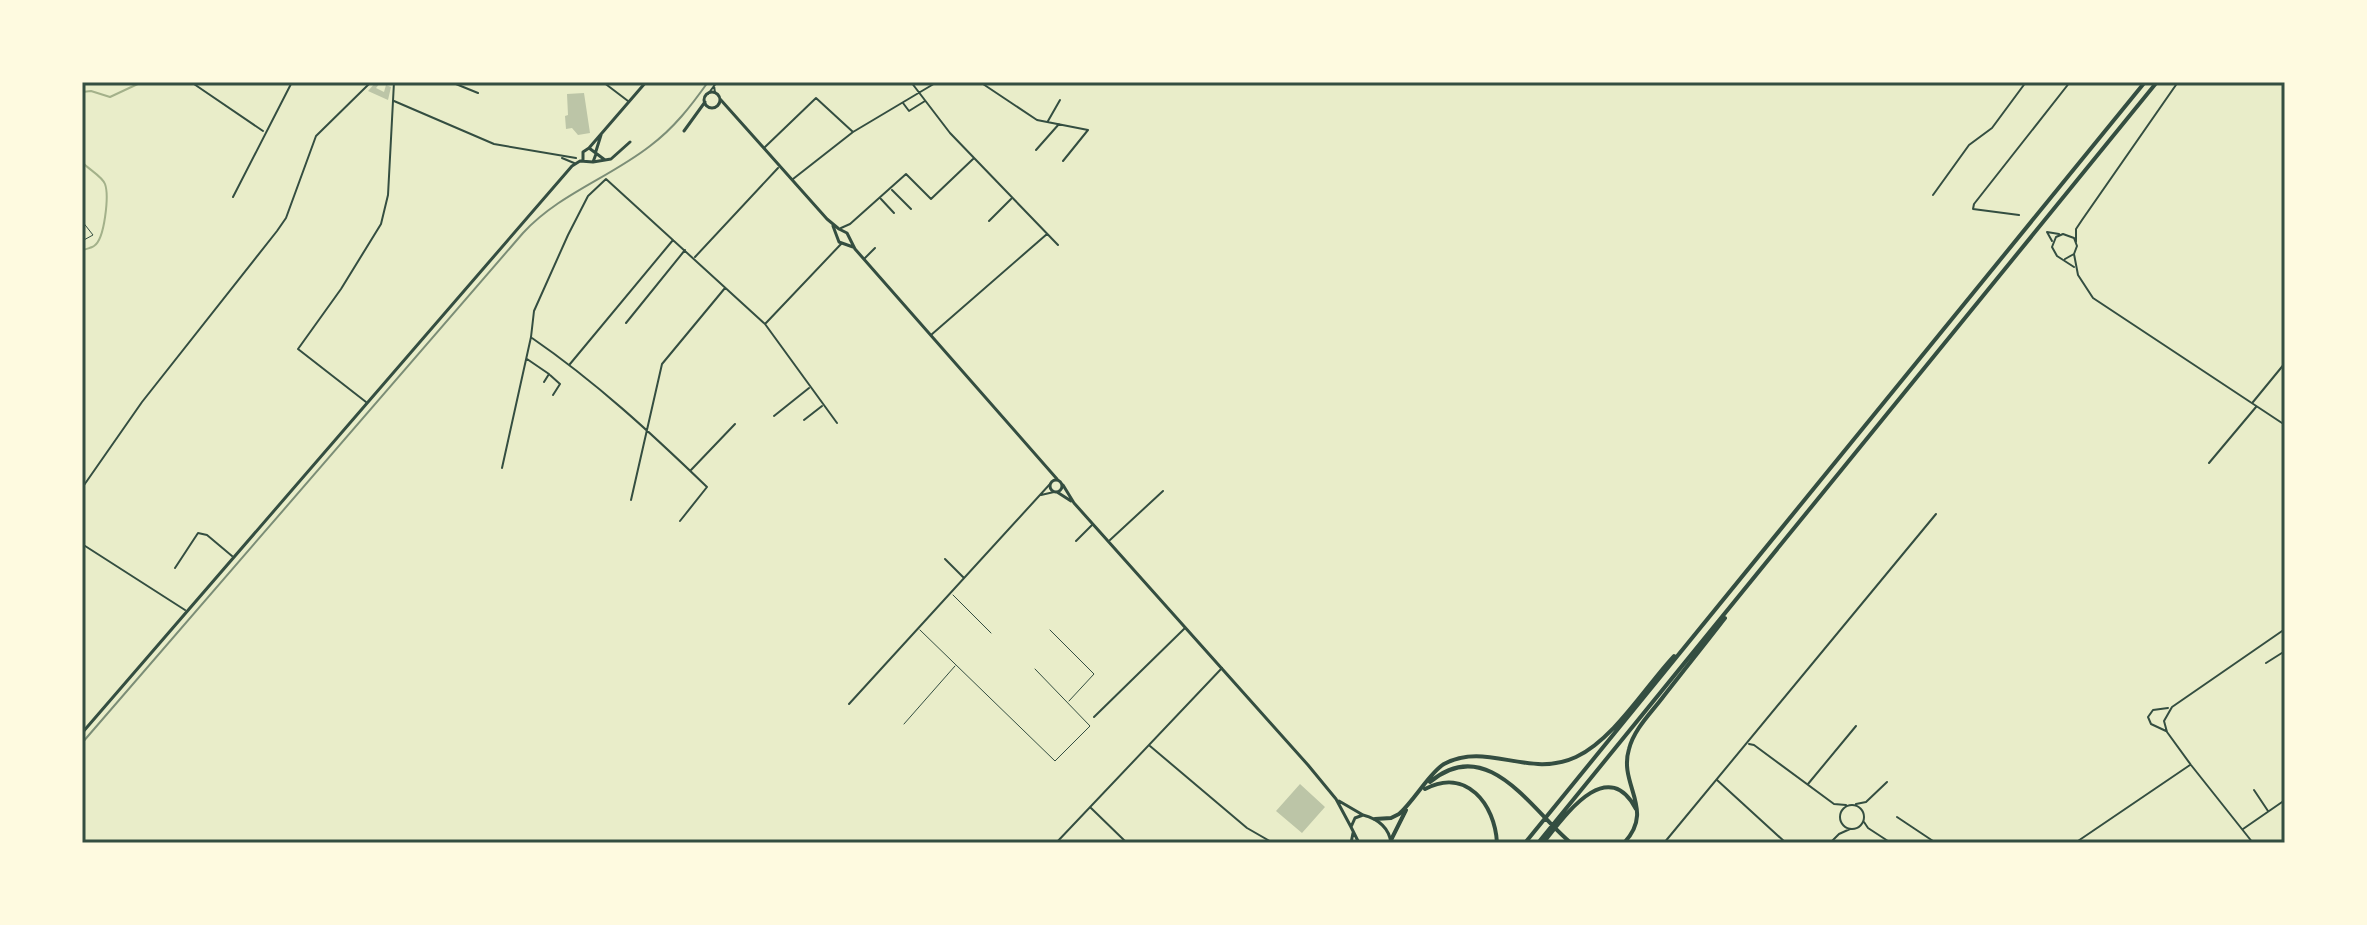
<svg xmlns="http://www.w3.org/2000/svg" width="2367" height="925" font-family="Arial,sans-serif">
<rect width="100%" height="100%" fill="#e9edc9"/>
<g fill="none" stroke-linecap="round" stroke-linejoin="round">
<!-- stream -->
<path stroke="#a3b18a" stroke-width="2" d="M82,92L91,91L110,97L142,82
M82,162C88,169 102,176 105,184C109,195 105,239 94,246C94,247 83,250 82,250"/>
</g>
<!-- building -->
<path fill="#bcc5a7" d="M376,82H381L376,88L384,92L386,85L391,87L388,100L368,91Z
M584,93L590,133L578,135L572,128L566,129L565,116L568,115L567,94Z
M1300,784L1325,807L1302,833L1276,811Z"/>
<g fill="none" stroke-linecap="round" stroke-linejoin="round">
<!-- path -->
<path stroke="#344e41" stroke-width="1" d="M82,221L93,235L82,241"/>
<!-- service -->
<path stroke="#344e41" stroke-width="1" d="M953,595L991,633
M920,630L1055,761L1090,726L1035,669
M1050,630L1094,674L1069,701
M904,724L955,666"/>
<!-- minor -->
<path stroke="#344e41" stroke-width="2" d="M191,82L263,131
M451,82L478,93
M603,82L628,101
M911,82L950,133L1058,245
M980,82L1037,120L1088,130L1063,161
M714,85L715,93
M708,94L717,82
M394,101L494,144L576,158
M903,103L909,111L925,101
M1048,121L1060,100
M765,147L816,98L853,132
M1036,150L1059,124
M562,158L574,163
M793,179L853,132L937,82
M892,190L911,209
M1933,195L1969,145L1992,128L2026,82
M233,197L292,82
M881,199L894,213
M2019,215L1973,209L1974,204L2070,82
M989,221L1011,199
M841,228L850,224L906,174L931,199L973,159
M2052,241L2047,232L2059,234
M2076,242V229L2082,220L2178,82
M2074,254L2078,275L2093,298L2285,425
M695,257L778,168
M865,258L875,248
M2065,259L2074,254L2077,246L2074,238L2063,234L2056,237L2052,247L2057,256L2074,267
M626,323L685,250
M766,323L842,243
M931,335L1047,234
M532,338C596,382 652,434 707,487L680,521
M527,359L549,374L544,382
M570,364L673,240
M550,375L560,384L553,395
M366,402L298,349L341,289L381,224L388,195L394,82
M2253,402L2285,363
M774,416L809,388
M804,420L822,406
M2209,463L2256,407
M502,468L531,337L534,311L568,235L588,196L606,179L765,324L837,423
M691,470L735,424
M82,488L142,402L277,231L286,218L316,136L371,82
M1041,495L1054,492
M631,500L662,364L725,288
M1110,540L1163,491
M1076,541L1092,525
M82,544L185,610
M945,559L963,577
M175,568L198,533L207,535L232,556
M2266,663L2285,651
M849,704L1050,484
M1094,717L1185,628
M2166,731L2151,724L2148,717L2153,710L2168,708
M1749,744L1754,745L1834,804L1846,805
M1150,746L1247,828L1273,843
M1717,780L1786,843
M1808,784L1856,726
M2254,790L2268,811
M1856,804L1866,802L1887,782
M1840 817a12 12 0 1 1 24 0a12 12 0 1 1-24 0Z
M1091,808L1127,843
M1897,817L1936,843
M1864,822L1868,828L1891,843
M2243,829L2285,800
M118,843L119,841
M1056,843L1222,668
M1664,843L1936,514
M1830,843L1839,834L1850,829
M2075,843L2190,765
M2253,843L2191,765L2167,732L2164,721L2172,707L2285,629"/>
<!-- tertiary -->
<path stroke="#344e41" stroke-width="3" d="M704 100a8 8 0 1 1 16 0a8 8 0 1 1-16 0Z
M720,99L827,219L839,229
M684,131L705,102
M589,148L646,82
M596,151L601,135
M583,160V152L589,148L605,160
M593,162L611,159L630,142
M833,226L839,242L853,247
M839,229L847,233L855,249L1057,479
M1050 486a6 6 0 1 1 12 0a6 6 0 1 1-12 0Z
M1063,485L1074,503L1308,765L1336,799L1351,827
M1057,492L1071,501
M82,733L572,166L580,161L593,162L596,154
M1339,801L1363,815
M1351,843L1353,833
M1359,843L1351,827L1355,818L1363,815C1378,819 1389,827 1391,843"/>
<!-- motorway -->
<path stroke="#344e41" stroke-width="4" d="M1430,782C1488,733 1532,811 1571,843
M1425,789C1466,767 1495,804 1497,843
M1375,819L1391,818L1399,814C1414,801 1430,772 1444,764C1487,741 1529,779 1576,757C1614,739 1645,687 1674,656
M1391,840L1406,810
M1525,843L2145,82
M1538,843L2157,82
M1543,843C1564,817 1607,754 1636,809
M1624,843C1656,809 1618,785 1629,749C1634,729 1651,713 1663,697C1684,670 1705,644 1725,618"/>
<!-- rail -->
<path stroke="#7c8e77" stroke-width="2" d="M82,743L523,233C559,194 609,178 650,146C674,128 691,106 708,82"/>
</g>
<!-- border -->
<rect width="2367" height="925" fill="none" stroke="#fefae0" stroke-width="168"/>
<rect x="84" y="84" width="2199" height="757" fill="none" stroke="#344e41" stroke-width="3"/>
</svg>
